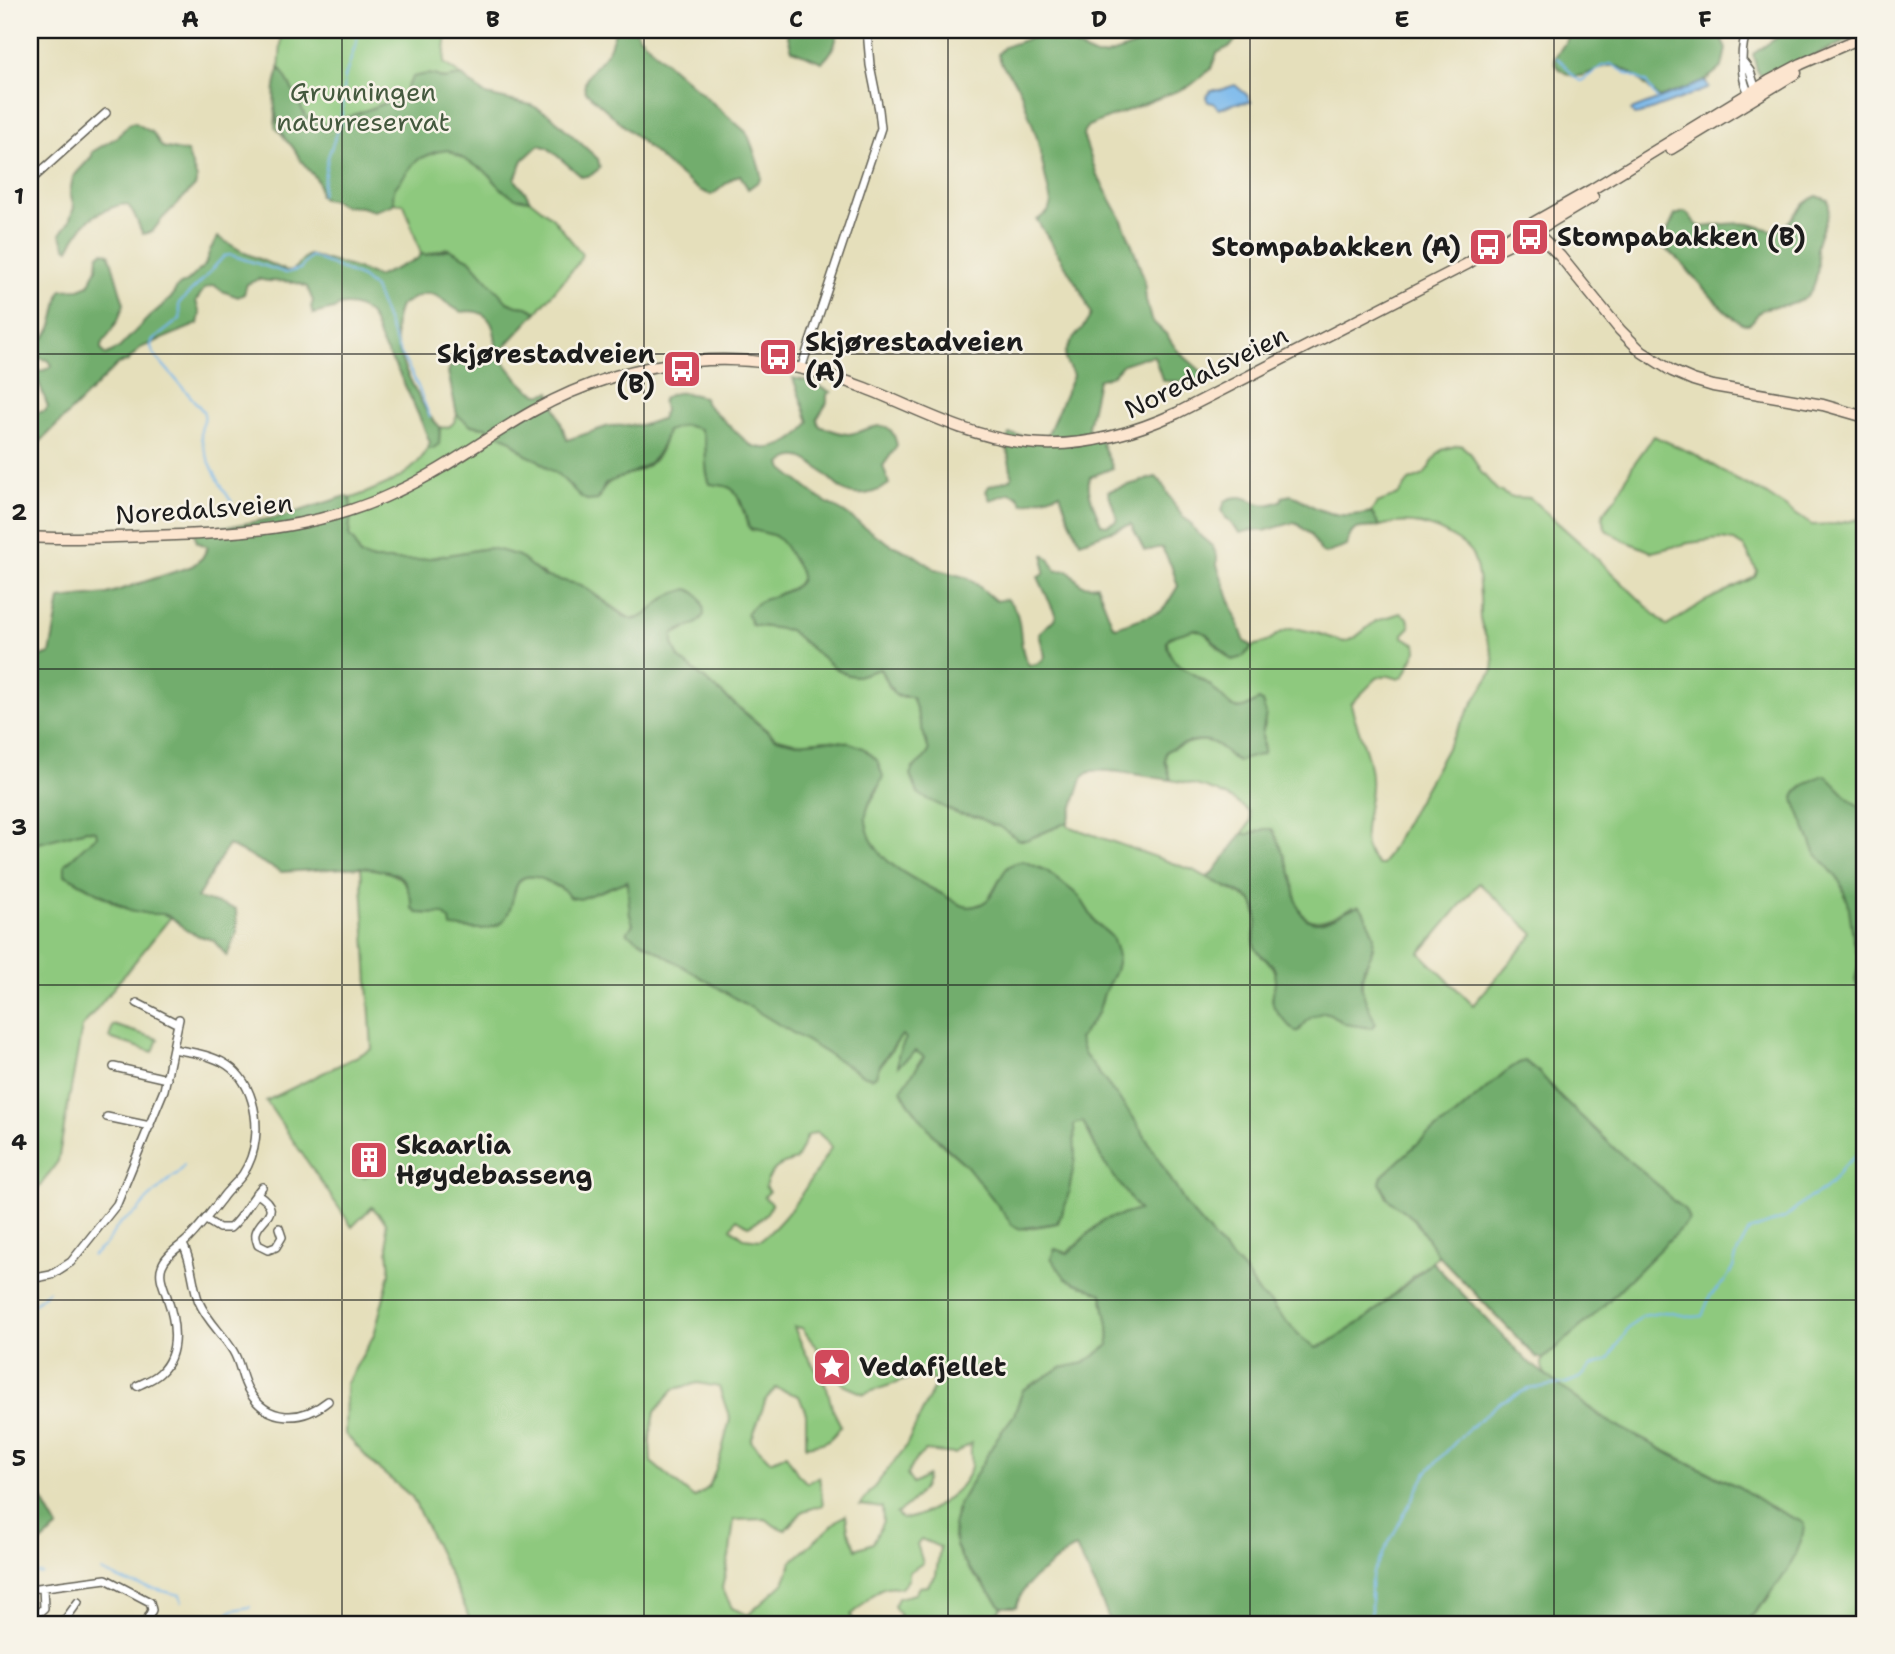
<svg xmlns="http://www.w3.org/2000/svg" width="1895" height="1654" font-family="'Shantell Sans',sans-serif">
<rect width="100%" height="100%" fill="#f7f3e8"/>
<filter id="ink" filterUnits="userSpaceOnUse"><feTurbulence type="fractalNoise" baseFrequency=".0143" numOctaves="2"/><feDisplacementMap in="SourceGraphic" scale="14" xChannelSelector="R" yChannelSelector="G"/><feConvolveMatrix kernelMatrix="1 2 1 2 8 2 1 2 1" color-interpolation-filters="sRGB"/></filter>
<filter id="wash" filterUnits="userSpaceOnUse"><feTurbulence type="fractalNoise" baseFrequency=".00686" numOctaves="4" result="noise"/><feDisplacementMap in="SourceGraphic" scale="28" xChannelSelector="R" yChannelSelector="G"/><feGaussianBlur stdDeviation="1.57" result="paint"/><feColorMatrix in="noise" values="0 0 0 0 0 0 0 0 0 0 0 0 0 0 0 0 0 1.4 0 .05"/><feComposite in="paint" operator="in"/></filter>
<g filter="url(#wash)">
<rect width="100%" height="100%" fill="#e5dfbb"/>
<!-- green -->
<path fill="#8ec97e" stroke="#55724d" stroke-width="2" fill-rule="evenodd" d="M282,30H447L444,63L462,76L443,79L424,157L441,150H448L485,171L504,191L528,200L529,199L553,218L582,254L579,262L537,312L527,307L517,306L506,302L469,259L446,248L426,255L421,254L404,204L394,203L393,195L323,177L275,127Z
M457,415L475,426L485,427L509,439L526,455L538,460L547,468L560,476L582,498H600C604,472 637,478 653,461C661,453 664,442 667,431L684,425L700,429C711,447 701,463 710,483L726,486L732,489L736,493L751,530C760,531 771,533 778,538C784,542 802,571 801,578C801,583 799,584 795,587L754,605L748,616L752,625L789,630L835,668L848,675L857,676L880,669L889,688L898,697H911L913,699L929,751L926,757L912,769L958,814L978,817L1005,829L1014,836L1034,837L1068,822V826L1195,871L1252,901L1257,915L1261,956C1280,970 1277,978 1272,1000L1289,1026L1300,1030C1306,1022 1315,1009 1327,1012C1333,1014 1337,1019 1342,1022C1349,1025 1357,1024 1364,1027L1367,1005L1362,992V976L1373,948L1374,935L1368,923L1353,907C1327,921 1302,934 1294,894C1293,888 1294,883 1292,877C1285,861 1274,844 1265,829L1250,834H1242L1251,821L1249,812C1229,793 1197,784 1171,780L1164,755C1168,749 1172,748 1179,746C1205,737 1212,738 1232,758L1264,751L1262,734L1265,724L1256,701C1234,722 1222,694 1206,682C1196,675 1186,671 1177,664C1171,658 1166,648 1167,640C1172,636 1176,634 1182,632C1211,621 1212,651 1233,660L1245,655L1253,646L1266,642L1280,633L1289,629H1299L1317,633L1344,642L1353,639L1376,621L1400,613L1408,618L1410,627L1403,634V637L1416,644L1417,650L1404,676L1399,679L1386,675L1377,678L1351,704C1356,728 1370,753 1371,778C1374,808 1351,841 1378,865H1382L1457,730L1493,670C1497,652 1483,636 1480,618C1479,612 1481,604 1480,597C1479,583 1478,567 1472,554C1469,548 1463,544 1457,540C1432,524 1409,518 1380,526L1371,512L1377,503L1398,495L1409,481L1424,475L1437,455L1442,450L1458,445L1462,446L1471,454L1480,471L1497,490L1510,497L1530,498L1587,549L1667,626L1703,602L1749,580L1755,577L1757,571L1745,548L1734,541L1720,539L1689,543L1652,552L1623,540L1606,530L1602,518L1604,512L1617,496L1633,465L1654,436L1696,455L1737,480L1764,493L1812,525L1835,524L1865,518V1624H1744L1766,1601L1787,1570L1804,1524L1769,1506L1739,1487L1617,1427L1548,1378C1544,1373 1540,1365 1543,1359L1593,1316L1688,1220L1681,1206L1672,1200L1659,1186L1616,1150L1555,1091L1547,1081L1525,1061L1519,1063L1505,1072L1455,1116L1426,1136L1382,1176L1380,1183L1387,1198L1414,1219L1438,1255L1435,1259L1417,1273L1367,1318L1328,1343L1316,1348L1304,1340L1276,1311L1271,1303L1261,1296L1246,1273L1224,1250L1188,1208L1133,1117L1084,1054L1079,1039L1098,1013L1104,993L1115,971L1118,958L1117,952L1109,934L1096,923L1079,896L1047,871L1023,861L1004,873L987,901C980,904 974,908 966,907C956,905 950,899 942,894C913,878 864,858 866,817C866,806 874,797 879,788L829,740L797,743L775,737L679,658L673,644V635L700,620L664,599L644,617L631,619L581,585L549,578L514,556L488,548C457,552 387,572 360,555L355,543L349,536L351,510L350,498L356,497C383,485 413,477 427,449H432L439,444L440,427C449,430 455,423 457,415ZM1479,883L1534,934L1473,1005L1420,953Z
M86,830H96L98,836C85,844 77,855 65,864V875L122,907L149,914H163L171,917L82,1027L58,1161L30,1200V851L35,844Z
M361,867C369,867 376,869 384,871C412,879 406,890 417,913L443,914C452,922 461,923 472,926C523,938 502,887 523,878C537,872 552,885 564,890C572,893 588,894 597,892C607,891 617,883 627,881L630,915L633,924L628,933L863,1075L872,1078L902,1035L907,1038L898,1055V1065L916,1051L924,1057L918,1063L924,1122L939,1142L966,1165L993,1199L1025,1229L1058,1223C1073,1187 1075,1163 1074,1123L1083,1121L1104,1163L1140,1210L1103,1220L1067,1253L1055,1250L1066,1279L1102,1294L1108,1325L1109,1345L1084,1364L1061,1368L1023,1390L1014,1415L997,1438L959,1504L956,1510L953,1535L959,1554L968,1568L1002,1607L994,1617L998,1624H892L900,1616L894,1606L898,1598L915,1594L919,1587L927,1586L936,1575L940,1547L921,1539L917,1544L923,1563L909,1572V1579L901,1588C877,1580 868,1603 851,1615L853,1620L857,1623L867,1621L873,1624H471L465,1607L412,1497L376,1467L345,1434L346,1384L374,1335L390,1273L386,1222L372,1207L352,1227L266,1101L372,1049ZM817,1132L827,1141L831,1148C811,1178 790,1219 760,1240L744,1238L731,1228L737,1219L748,1226C761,1220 766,1216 772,1204L764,1197L769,1192L765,1186C772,1168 778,1165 796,1160L807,1136ZM372,1144L378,1145L380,1148V1153L374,1157L370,1166L372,1170L371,1174L364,1177L360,1174L359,1168L365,1164L368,1155L367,1149ZM794,1327L802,1328L843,1385L864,1394L908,1379L930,1376L935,1385L905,1448L860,1505L882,1508L883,1521L873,1543L856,1549L848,1530L846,1515L838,1520L792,1561L784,1583L748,1615L732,1608L722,1588L730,1552L734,1520L766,1519L775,1526L785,1530L803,1511L823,1505L819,1476L807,1483L797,1473L786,1454L771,1461L751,1441L766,1399L776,1388L799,1396L806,1414V1446C826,1443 829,1443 841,1426L832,1408L827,1388L805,1352ZM698,1383L719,1387L730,1419L720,1458L709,1487L694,1498L651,1462L650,1439L655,1412L674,1389ZM971,1443C970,1450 972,1459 971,1466C966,1490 926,1518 902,1519L896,1514C908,1507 926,1490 927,1476L913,1484L907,1475C911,1465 916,1458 925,1451L955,1454Z
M113,1025L158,1039L153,1052L109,1038Z"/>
<!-- forest -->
<path fill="#72ad6d" stroke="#476444" stroke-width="2" d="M616,30H636L639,36L659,56L746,132C749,135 761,171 761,176C761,178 760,180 759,181L748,189L740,175C728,178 722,190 711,195L699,190L672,169L585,91C581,75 600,64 607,52C612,45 612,37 616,30Z
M786,30H838C836,43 833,53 822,62L792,50Z
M1163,30H1243L1231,46L1217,53L1211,69L1190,86L1088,126L1084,131L1083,135L1097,175L1121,218L1133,247L1144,279L1146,300L1151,320L1166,334L1177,350L1201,371L1205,379L1198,382L1165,381L1162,379L1154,356L1141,358L1123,364L1113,375L1098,380L1088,427L1089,433L1100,439L1113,468L1090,477C1085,491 1096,510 1101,524L1107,525L1116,521L1117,518L1108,491L1156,477L1162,483L1175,506L1184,518L1190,522L1194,530L1213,547L1217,556V565L1245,642L1253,646C1247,653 1241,661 1230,659L1207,634L1195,629L1170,637L1167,640C1166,648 1171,658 1177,664L1210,685L1231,706L1238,709L1244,708L1259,700L1262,702L1266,714L1262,734L1263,754L1238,761C1230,758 1226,751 1219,746C1202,734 1185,744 1168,750L1166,752L1165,761L1171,780C1153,778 1105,767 1090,772C1085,774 1085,774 1082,779L1068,822L1026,840H1019L999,826L993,825L978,817L958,814L925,798L918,793L910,775C912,764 926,761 929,751L913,699L911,697L895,695L880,669L857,676L848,675L835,668L789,630L752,625L747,613C750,610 751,607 754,605C764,597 800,591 801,578C802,571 795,564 792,558C787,550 783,541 775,536C766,532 756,532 749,528C745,516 741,491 728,487C722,485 716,485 710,484C701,463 711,447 700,429L684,425L667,431C657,469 638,469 605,484L598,500L589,501L582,498L560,476L547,468L538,460L526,455L509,439L485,427L470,425L457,415L448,372L451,365L492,363L496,360C497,334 495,306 461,312C431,295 435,284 400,306C387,336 404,369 418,395C424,407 429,418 440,427L439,444L432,449H427L430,443C421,419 410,396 399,373C394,363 387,354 382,344C377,335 376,322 369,314C360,306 344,301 334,309L313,314L311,307L313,301L307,287C286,276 276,285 259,279L247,284L244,294L238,297L222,291L214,285L205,288L196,301L200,314L198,324L140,348L128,361L118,364L30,452V414L45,411L48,407L36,375L38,372L50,368L52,365L48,360C41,359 36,358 30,353V347C57,335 53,317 60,292L62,290L79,289L89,285L97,268L98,255L103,252L109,253L124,304L118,320L101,346V349L105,355L119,348L149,317L171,298L177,287L187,282L205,265L210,250L218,237L245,253L289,272C299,269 300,259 309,255C333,262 355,266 377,277L417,259L421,254L426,255L449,249L469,259L507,302L517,306L527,307L537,312L508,343L504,348L502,357C505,366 528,393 539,394C542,395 547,393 550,392L567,440L609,426L643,425L661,419L664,410L662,400C675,388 689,394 704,397L705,403L749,444C770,455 798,442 809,422L793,378L808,381L831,392L827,394V403L817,419L819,425L822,427C830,429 840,434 849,434C869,431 891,412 897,446L883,466L889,484C877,493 857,499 843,490C825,479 804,441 781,464L783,469L819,498L845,513L874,534L892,545L914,555L935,569L968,578L974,582L996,601L1006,599C1027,613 1015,646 1029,665C1035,665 1042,663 1045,656L1039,634C1044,626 1053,623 1056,616L1038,577L1044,574V555L1049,558L1056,571L1068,570C1080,581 1077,588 1097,585L1113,626L1116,627L1160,612L1165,607L1178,586L1171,565L1162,548C1156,546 1151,552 1144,550L1131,524L1080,542L1069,519L1060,493L1023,504L1018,496L1010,493L990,500L986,491L989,486L1011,479L1012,476L1006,443L1009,434L1041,438L1047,436L1073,376C1072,369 1065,365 1065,357C1066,340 1086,329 1091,314L1082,293L1037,220L1048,212L1051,203L1037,138L1022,95L1018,86L1002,65L998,54L1004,47L1039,35L1065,42L1096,56H1104L1137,45Z
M1569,30H1717L1726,49L1722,67L1703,82L1659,98L1656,95C1645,85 1630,69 1615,66C1595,63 1584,86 1562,71C1556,67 1555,64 1555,57L1567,40Z
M1788,30H1865V33L1771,75L1761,76L1757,70L1753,54Z
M280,68L288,81L306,117L321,125L343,119L396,99L402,95L413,77C428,73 431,73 444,79L462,76L486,95L531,105L549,114L598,159L600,168L591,175L582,177L548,148L539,145L523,160L515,179C519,187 527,191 529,199L528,200L516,198L504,191L485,171L448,150L435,152L419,159L414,163L395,188L393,195L394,203L392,205L374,211L361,207L344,206L332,200L323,199L319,195C320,176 313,177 303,163C298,158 296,150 291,145C286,140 287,143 284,137C273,118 271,89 280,68Z
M134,122L153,133L162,147L187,152L197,179L195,186L162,219L152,232L143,234C138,226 135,210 127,205C122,203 116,206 111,208C86,217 81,227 69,249L66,248L60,234L69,222L74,207L70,192L73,177L92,156V152L117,137L129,124Z
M1817,196L1828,200C1833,216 1819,229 1817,245C1816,250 1818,256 1818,261C1818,283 1811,301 1788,305C1780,306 1770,305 1762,310C1755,314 1753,328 1742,323C1726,317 1691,273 1678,259C1672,252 1663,250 1659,242L1668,230L1675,215L1684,212C1692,214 1692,224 1701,227C1717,226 1733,221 1750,224C1760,225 1772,234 1781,228C1797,218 1798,203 1817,196Z
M1291,495C1300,497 1307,504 1316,508C1333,516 1353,517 1371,512L1380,526C1361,531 1352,521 1347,546L1325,554L1322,553L1310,534L1295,522L1264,531L1252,530L1240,533L1226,518L1222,510L1225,501C1250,487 1254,515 1282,500V497Z
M346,496L350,498L351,510L349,536L355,543L360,555L373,560H418L488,548L499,550L519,556L543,576L581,585L624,616L634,620C652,614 653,606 667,597C673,593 681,591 688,589C700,593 704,603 704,615L696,624L675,632L673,635V644L679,658L775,738L797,743L829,740L847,742L863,748L877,760L883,776C879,791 864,804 866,821C871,860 909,877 940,893C954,900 963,911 979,905C997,898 996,879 1008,867C1012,863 1018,862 1023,861L1047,871L1079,896L1096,923L1112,937L1117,952L1118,958L1115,971L1104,993L1098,1013L1079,1039L1084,1054L1133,1117L1188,1208L1224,1250L1246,1273L1261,1296L1271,1303L1276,1311L1304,1340L1316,1348L1328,1343L1367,1318L1432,1262L1526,1360L1602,1418L1674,1456L1739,1487L1769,1506L1802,1522L1804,1525C1802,1560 1768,1599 1744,1624H1111L1095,1586L1076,1548C1060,1555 1055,1563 1043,1571C1029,1580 1021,1592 1016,1607H1002L963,1561L956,1545L953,1525L959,1504L997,1438L1014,1415L1023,1390L1061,1368L1084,1363L1109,1345L1108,1325L1102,1294L1066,1279L1051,1258L1055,1249L1068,1253L1103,1220L1139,1210L1104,1163L1083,1122L1074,1124L1075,1159L1067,1201L1057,1223L1018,1229L1012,1225L993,1199L966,1165L935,1137L908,1102L901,1090L924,1057L916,1051L898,1066V1055L906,1038L902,1035L879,1066L876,1076L872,1078L863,1075L627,933L633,924L630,915L627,881L580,899L569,897C564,888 556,885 547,881C503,862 522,908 500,923C486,933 467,928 451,927L450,920L443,914L417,913L412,908V902L405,881L397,874L363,867L281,872L228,845L197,898L236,909L237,932L227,956L213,940L199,936L186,930L171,917L163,914H149L130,910L65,875V864C77,855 85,844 97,836L96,831L86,830L35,844L30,851V658L41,657L50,654L60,599L107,594L192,566L202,558L208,547L197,542L193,529L232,526L284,516Z
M1826,775L1848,798L1865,811V1005L1855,980L1859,964L1858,956L1853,937L1848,902L1839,880L1815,852L1795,803C1795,801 1794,799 1794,797C1796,788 1818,776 1826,775Z
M1265,829H1272C1281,843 1286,859 1291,874C1296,889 1294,923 1318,922C1333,921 1345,909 1359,906L1363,910L1374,935L1371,955L1364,967L1361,985L1365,999L1376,1024L1371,1028L1345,1024L1330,1014L1324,1012L1311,1017L1297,1032C1291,1029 1289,1026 1285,1021C1281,1016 1274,1011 1273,1004C1270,991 1280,979 1273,966C1268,959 1258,956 1255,947C1251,932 1262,918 1254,904C1247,892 1219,886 1207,877L1213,873L1242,834H1250Z
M1525,1061L1540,1073L1555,1091L1616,1150L1659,1186L1672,1200L1681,1206L1685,1210L1689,1220L1593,1316L1543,1359L1536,1357L1438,1255L1414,1219L1389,1200L1380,1183L1382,1176L1426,1136L1455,1116L1505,1072L1519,1063Z
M30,1479L58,1528L30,1552Z"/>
<!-- water -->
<path fill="#78b8ec" stroke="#4a6a84" stroke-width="2" d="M1703,82H1706L1709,87L1707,89L1640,114L1634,115L1631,110Z
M1235,85L1247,95L1251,102L1236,103L1219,109L1213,103L1208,102L1206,97L1211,90H1220Z"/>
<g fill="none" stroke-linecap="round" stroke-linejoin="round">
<!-- stream -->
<path stroke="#78b8ec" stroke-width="2" d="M1557,58C1566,63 1570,75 1580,81L1583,80L1602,66L1611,64L1626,73L1646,82L1657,99
M321,195L328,157L341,121L345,77L357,40V30
M232,502C223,491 199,446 201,431C202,422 207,420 203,411L153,353L151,347L152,341L180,319C182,313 178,309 179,303L200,283L224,256L231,255L286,273L300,269L311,256L362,278L374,288L397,346L417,384L430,417
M92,1256L105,1245L119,1224L138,1211L145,1202L172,1177L177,1175L184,1165
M30,1308L48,1291
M101,1571L129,1583L180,1595L182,1602
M31,1572L42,1574
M191,1622L192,1624
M212,1624L233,1610L250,1607
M1371,1624V1583L1373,1572L1427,1472L1464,1433L1500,1402L1528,1389L1567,1383L1581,1377L1592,1366L1609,1359L1628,1329L1642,1316L1665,1312L1693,1317L1702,1316L1710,1296L1725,1281L1733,1268L1737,1253L1749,1231L1785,1218L1809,1198L1824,1190L1831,1183L1843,1167L1857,1155L1865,1140"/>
</g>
</g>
<g filter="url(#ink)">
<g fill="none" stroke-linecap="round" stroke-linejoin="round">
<defs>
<path id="minor" d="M1748,30C1740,44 1739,84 1752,96
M1744,63L1750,71L1756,90
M30,181L106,113
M801,369L881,128L879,110L870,65L867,30
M137,1003L178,1024
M114,1067L167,1079
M107,1117L150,1126
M256,1193C286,1212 260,1217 256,1233C255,1238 257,1241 258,1245L268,1250L276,1247L282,1237L279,1228
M206,1220L219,1228H230C243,1217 250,1200 262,1187
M183,1245C192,1259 192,1285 199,1302C207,1321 223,1334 233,1351C241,1364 241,1379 249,1391C267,1423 302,1422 328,1401
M30,1279L51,1275L71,1262L117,1204L164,1090L179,1019
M137,1386C145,1382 154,1379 160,1373C181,1353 175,1320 167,1297C164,1287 158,1276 162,1266C166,1254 180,1247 188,1239C201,1226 211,1212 222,1198C228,1189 237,1183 243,1174C257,1153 259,1125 252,1101C240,1060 210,1055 173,1049
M30,1589L106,1579L150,1602L152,1610L145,1624
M30,1620L44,1608L43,1587
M62,1624L78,1602"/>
<path id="secondary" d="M1671,149L1796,73
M1536,225V231L1542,238L1560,256L1620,330L1642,352L1672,371L1693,380L1713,386L1823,405L1865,417
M1499,249L1536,231L1593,197
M30,537C68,540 106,537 145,536C233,534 316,531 398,491C446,469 488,436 533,411C583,383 637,366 694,361C752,356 811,367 865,388C916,408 964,435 1019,442C1074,450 1127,436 1177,413L1467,264L1515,233L1591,190L1769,81L1801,64L1865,36"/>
</defs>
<!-- minor casing -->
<use href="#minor" stroke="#626054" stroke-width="10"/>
<!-- secondary casing -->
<use href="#secondary" stroke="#626054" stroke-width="13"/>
<!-- minor -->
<use href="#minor" stroke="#fff" stroke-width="7"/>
<!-- secondary -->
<use href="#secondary" stroke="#fce5cf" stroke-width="10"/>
</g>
</g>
<!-- grid -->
<path fill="none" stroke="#1c1c1c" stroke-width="2" stroke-opacity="0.55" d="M342,30V1624M644,30V1624M948,30V1624M1250,30V1624M1554,30V1624M30,354H1865M30,669H1865M30,985H1865M30,1300H1865"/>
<!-- icons -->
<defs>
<symbol id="bus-square" viewBox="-11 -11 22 22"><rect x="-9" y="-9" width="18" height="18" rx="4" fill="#d1495b" stroke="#f7f3e8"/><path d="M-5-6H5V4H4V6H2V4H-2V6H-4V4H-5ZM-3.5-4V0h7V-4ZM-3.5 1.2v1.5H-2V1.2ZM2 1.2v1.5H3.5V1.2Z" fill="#fff"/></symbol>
<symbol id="building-square" viewBox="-11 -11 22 22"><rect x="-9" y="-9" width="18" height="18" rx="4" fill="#d1495b" stroke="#f7f3e8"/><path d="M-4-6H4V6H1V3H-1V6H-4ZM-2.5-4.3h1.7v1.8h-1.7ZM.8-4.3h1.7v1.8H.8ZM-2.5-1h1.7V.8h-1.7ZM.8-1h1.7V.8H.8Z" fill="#fff"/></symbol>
<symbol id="sight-square" viewBox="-11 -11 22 22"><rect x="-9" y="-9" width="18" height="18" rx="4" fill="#d1495b" stroke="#f7f3e8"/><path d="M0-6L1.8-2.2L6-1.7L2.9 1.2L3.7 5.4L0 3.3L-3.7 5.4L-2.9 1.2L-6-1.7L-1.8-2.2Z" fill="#fff"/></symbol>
</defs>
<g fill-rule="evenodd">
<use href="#bus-square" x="1508" y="215" width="44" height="44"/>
<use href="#bus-square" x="1466" y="225" width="44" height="44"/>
<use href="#bus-square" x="756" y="335" width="44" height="44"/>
<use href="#bus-square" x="660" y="347" width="44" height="44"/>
<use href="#building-square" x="347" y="1138" width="44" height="44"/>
<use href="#sight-square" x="810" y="1345" width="44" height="44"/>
</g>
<g text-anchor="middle" stroke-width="5" stroke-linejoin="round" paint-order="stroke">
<!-- park labels -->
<g font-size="26" fill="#44593e" stroke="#f7f3e8">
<text x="363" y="101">Grunningen<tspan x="363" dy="30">naturreservat</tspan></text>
</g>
<!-- poi labels -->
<g font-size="26" font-weight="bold" fill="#1c1c1c" stroke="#f7f3e8" text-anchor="start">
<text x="1557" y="246">Stompabakken (B)</text>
<text x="1461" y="256" text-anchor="end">Stompabakken (A)</text>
<text x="805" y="351">Skjørestadveien<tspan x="805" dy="30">(A)</tspan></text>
<text x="655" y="363" text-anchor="end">Skjørestadveien<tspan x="655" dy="30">(B)</tspan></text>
<text x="396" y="1154">Skaarlia<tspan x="396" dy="30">Høydebasseng</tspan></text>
<text x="859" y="1376">Vedafjellet</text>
</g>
<!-- street labels -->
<g font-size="26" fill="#1c1c1c" stroke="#f7f3e8">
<text transform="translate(1206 372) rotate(-26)" y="9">Noredalsveien</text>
<text transform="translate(204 509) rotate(-4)" y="9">Noredalsveien</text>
</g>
</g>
<!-- margin -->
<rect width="1895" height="1654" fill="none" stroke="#f7f3e8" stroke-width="77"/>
<rect x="38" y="38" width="1818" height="1578" fill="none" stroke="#1c1c1c" stroke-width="2.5"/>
<g font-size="23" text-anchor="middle" font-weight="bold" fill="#1c1c1c">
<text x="190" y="27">A</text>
<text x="493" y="27">B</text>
<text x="796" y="27">C</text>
<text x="1099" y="27">D</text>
<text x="1402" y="27">E</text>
<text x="1705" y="27">F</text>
<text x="19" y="204">1</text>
<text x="19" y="520">2</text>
<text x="19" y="835">3</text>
<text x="19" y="1150">4</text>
<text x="19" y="1466">5</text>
</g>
</svg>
